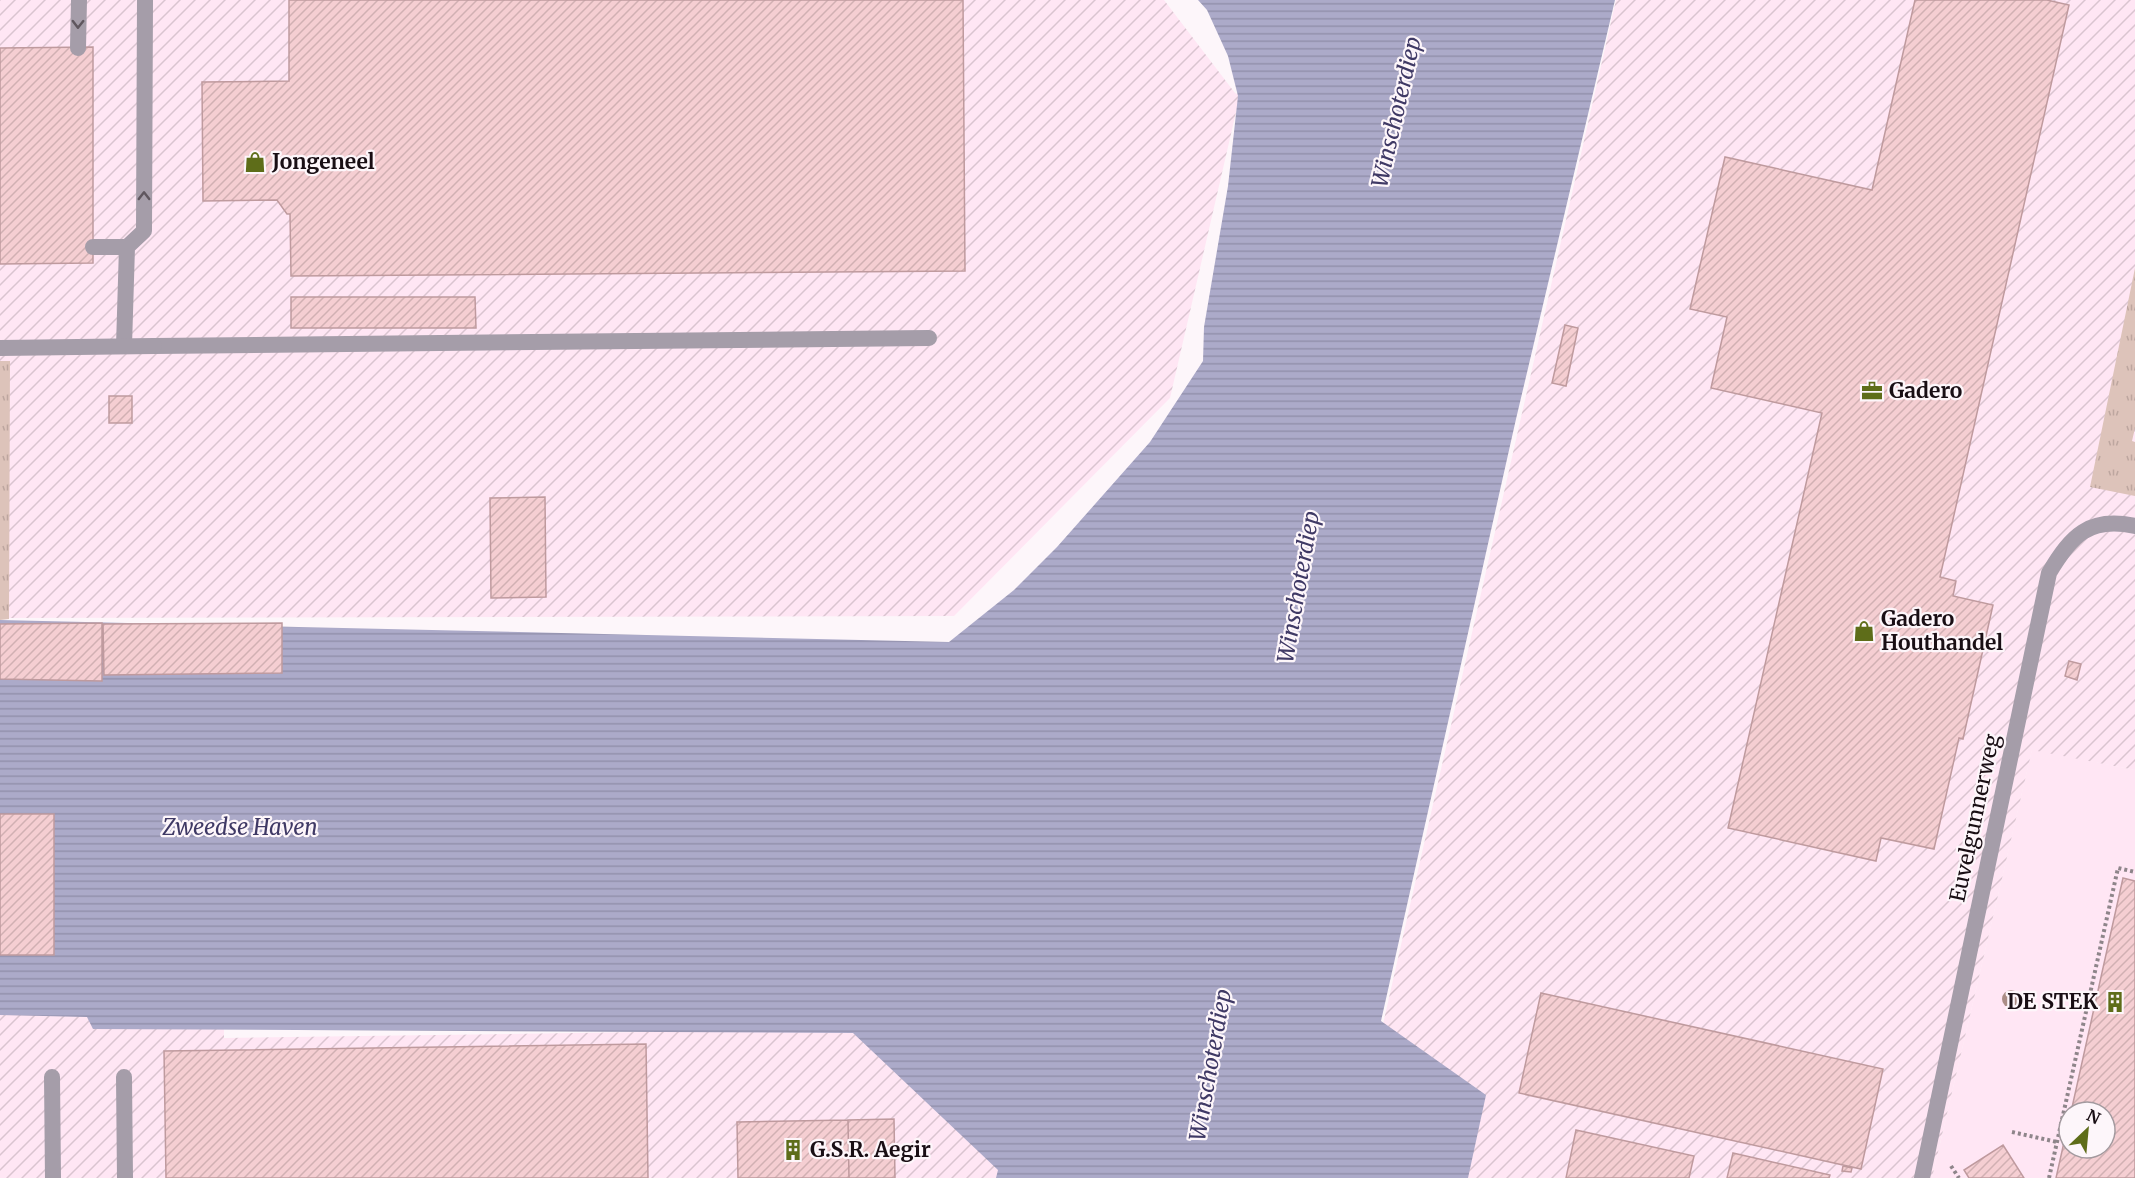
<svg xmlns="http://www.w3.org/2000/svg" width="2135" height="1178" font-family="Merriweather,serif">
<defs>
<pattern id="industrial-furrows" width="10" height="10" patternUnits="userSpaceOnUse" patternTransform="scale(1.5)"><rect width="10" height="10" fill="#ffe6f4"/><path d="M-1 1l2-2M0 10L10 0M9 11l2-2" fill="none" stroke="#dac4d0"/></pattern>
<pattern id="grass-tufts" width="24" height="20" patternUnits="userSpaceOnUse" patternTransform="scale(1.5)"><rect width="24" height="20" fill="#ddc3ba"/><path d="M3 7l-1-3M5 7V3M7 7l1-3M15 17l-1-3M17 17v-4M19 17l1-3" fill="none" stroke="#bda69f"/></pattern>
<pattern id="water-rules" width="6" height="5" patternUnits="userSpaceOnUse" patternTransform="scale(1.5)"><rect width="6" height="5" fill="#acaac9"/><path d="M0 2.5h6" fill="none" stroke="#9391ac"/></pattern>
<pattern id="building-hatch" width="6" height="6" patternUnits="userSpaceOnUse" patternTransform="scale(1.5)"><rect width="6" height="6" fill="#f5ced2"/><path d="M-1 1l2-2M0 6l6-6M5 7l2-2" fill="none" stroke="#d1b0b3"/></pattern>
</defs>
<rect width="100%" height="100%" fill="#fdf6fa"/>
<!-- built -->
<path fill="#ffe6f4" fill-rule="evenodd" d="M2032,749L2135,770V1178H1932ZM2069,1112H2105V1148H2069Z"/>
<!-- industrial -->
<path fill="url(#industrial-furrows)" d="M0,0H1164L1235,93L1240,95L1170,398L954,616L0,618Z
M1616,0H2135V770L2032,750L1932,1178H1348Z
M223,903L224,1038L860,1029L1001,1165L998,1178H0V904Z"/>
<!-- grass -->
<path fill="url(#grass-tufts)" d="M2135,268V428L2132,441L2135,442V496L2090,487Z
M0,361H10L9,619L0,620Z"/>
<!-- water -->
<path fill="url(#water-rules)" d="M1198,0H1615L1516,419L1381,1021L1486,1095L1468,1178H996L998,1170L853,1033L93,1029L87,1017L0,1015V620L949,642L1014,590L1057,547L1150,442L1203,361L1204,327L1228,186L1238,96L1228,56L1207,10Z"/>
<!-- building -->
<path fill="url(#building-hatch)" stroke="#bf9a9e" stroke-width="1.5" d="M289,0H963L965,271L291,276L290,214H287L277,200L203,201L202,82L289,81Z
M1915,0H2047L2069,5L1940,577L1956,581L1953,596L1993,605L1963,739L1959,738L1934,849L1881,838L1876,861L1728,828L1822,413L1711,388L1727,317L1690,309L1725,157L1872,190Z
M93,47V263L0,264V48Z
M291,297H475L476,328H291Z
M1565,325L1578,328L1566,386L1552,383Z
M109,396H132V423H109Z
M545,497L546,597L491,598L490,498Z
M102,623V681L0,679V624Z
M282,623V673L104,675L103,624Z
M2069,661L2081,664L2077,680L2065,676Z
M0,814H54V955H0Z
M2123,878L2135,881V1178H2056L2069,1120V1148H2105V1112H2071Z
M1541,993L1883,1069L1861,1169L1519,1093Z
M646,1044L648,1178H166L164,1051Z
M894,1119L895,1178H849L848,1120Z
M848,1120L849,1178H738L737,1122Z
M1576,1130L1694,1156L1689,1178H1566Z
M2003,1145L2024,1178H1969L1964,1170Z
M1733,1153L1830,1175L1829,1178H1727Z
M1843,1166L1852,1168L1851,1172L1842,1171Z"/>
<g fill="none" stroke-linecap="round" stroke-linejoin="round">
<!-- path -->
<path stroke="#8e858a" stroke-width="4" stroke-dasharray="3 3" stroke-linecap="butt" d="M2012,1132L2057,1142
M1951,1166L1959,1178
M2049,1178L2118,868L2135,872"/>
<!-- service -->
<path stroke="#a59da9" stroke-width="16" d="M78,48L79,0
M93,247H127L144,231L145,0
M124,346L127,247
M154,346L929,338
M52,1077L53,1178
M124,1077L125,1178"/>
<!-- minor -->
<path stroke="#a59da9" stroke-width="16" d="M0,348L154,346
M1922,1178L2049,573C2071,536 2089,516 2135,526"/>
</g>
<!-- trees -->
<circle fill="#ab8d86" cx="2011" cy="999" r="9"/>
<!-- one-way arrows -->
<defs><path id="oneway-chevron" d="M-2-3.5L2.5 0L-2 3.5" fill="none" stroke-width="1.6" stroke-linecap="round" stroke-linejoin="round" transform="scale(1.5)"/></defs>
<g stroke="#5f565e">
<use href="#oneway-chevron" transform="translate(78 24) rotate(91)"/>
<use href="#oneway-chevron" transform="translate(144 196) rotate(-90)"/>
</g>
<!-- icons -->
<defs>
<symbol id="shop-bare" viewBox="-9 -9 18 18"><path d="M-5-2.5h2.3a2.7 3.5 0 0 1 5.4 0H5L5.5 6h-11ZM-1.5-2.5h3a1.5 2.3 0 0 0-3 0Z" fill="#5e6d19" stroke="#fdf6fa" stroke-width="2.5" paint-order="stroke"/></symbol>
<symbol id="office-bare" viewBox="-9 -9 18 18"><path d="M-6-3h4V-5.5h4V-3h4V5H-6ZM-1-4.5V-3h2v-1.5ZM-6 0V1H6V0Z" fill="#5e6d19" stroke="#fdf6fa" stroke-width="2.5" paint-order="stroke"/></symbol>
<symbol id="building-bare" viewBox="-9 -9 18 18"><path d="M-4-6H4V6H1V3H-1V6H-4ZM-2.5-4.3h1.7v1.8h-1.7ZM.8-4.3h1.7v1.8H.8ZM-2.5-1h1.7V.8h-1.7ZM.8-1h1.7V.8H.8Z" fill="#5e6d19" stroke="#fdf6fa" stroke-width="2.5" paint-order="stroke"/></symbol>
</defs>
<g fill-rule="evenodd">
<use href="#shop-bare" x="240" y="147" width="30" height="30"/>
<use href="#office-bare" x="1857" y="376" width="30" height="30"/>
<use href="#shop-bare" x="1849" y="616" width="30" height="30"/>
<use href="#building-bare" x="2100" y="987" width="30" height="30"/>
<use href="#building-bare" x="778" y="1135" width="30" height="30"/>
</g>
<g text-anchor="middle" stroke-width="4.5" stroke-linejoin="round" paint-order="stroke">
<!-- poi labels -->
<g font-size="21" font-weight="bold" fill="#190e14" stroke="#fdf6fa" text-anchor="start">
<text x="272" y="169">Jongeneel</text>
<text x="1889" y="398">Gadero</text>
<text x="1881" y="626">Gadero<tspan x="1881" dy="24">Houthandel</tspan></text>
<text x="2098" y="1009" text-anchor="end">DE STEK</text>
<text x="810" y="1157">G.S.R. Aegir</text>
</g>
<!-- street labels -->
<g font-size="21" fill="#190e14" stroke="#fdf6fa">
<text transform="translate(1975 818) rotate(-78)" y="7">Euvelgunnerweg</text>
</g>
<!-- water labels -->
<g font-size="22" font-style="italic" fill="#3f3965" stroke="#fdf6fa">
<text transform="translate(1396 112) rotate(-77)" y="8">Winschoterdiep</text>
<text transform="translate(1298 587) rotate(-80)" y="8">Winschoterdiep</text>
<text x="240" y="835">Zweedse Haven</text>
<text transform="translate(1210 1065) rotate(-80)" y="8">Winschoterdiep</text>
</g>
</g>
<!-- north arrow -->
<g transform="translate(2087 1130) rotate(26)"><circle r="28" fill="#fdf6fa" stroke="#a2999e" stroke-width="1.5"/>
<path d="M0-4.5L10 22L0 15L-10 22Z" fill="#5e6d19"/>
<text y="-9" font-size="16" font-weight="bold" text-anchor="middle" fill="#190e14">N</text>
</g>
</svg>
